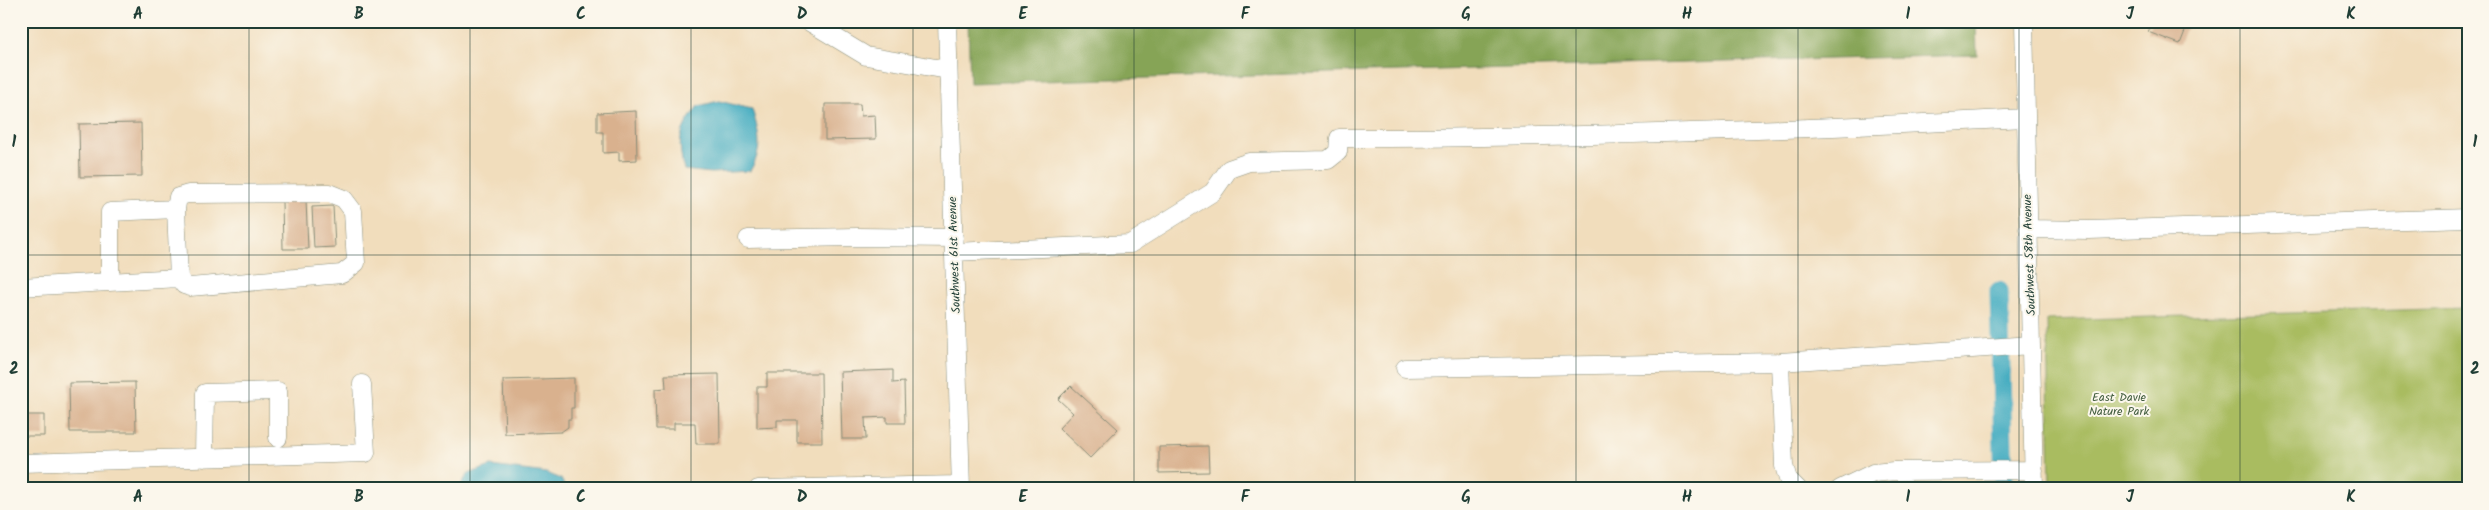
<svg xmlns="http://www.w3.org/2000/svg" width="2489" height="510" font-family="Kalam,sans-serif">
<rect width="100%" height="100%" fill="#fbf7ec"/>
<filter id="ink" filterUnits="userSpaceOnUse"><feTurbulence type="fractalNoise" baseFrequency=".02" numOctaves="2"/><feDisplacementMap in="SourceGraphic" scale="10" xChannelSelector="R" yChannelSelector="G"/><feConvolveMatrix kernelMatrix="1 2 1 2 8 2 1 2 1" color-interpolation-filters="sRGB"/></filter>
<filter id="wash" filterUnits="userSpaceOnUse"><feTurbulence type="fractalNoise" baseFrequency=".0096" numOctaves="4" result="noise"/><feDisplacementMap in="SourceGraphic" scale="20" xChannelSelector="R" yChannelSelector="G"/><feGaussianBlur stdDeviation="1.12" result="paint"/><feColorMatrix in="noise" values="0 0 0 0 0 0 0 0 0 0 0 0 0 0 0 0 0 1.4 0 .05"/><feComposite in="paint" operator="in"/></filter>
<g filter="url(#wash)">
<rect width="100%" height="100%" fill="#f1ddbc"/>
<!-- green -->
<path fill="#a9bc60" stroke="#647c4a" d="M2468,308V489H2050L2047,320Z"/>
<!-- forest -->
<path fill="#86a456" stroke="#527045" d="M968,21H1976L1977,55L970,83Z"/>
<!-- water -->
<path fill="#40aac0" stroke="#30747a" d="M846,21H899L896,25L851,27Z
M719,101L752,109C759,133 764,148 750,171L711,173L684,170C677,138 679,132 698,106Z
M491,466L547,473L561,479L566,489H458L468,474Z"/>
<g fill="none" stroke-linecap="round" stroke-linejoin="round">
<!-- canal -->
<path stroke="#40aac0" stroke-width="19" d="M1999,291L2004,489"/>
</g>
<g id="blocks">
<!-- building -->
<path fill="#d9b18e" d="M640,21H653L644,27Z
M2153,21H2189L2180,44L2148,32Z
M2376,21H2422V23L2377,24Z
M825,104H860L861,116L875,115L876,139L825,140Z
M636,111L637,160L619,161V152L603,153V132H597V113Z
M141,123L142,176L80,177L79,124Z
M306,200L308,249H283L282,201Z
M333,206L335,247L314,248L312,207Z
M893,370V383L904,382L905,423H887V417L865,418L866,439H842L840,372Z
M767,373H821L822,442H797V420H777V427L757,428V387H767Z
M719,374L720,444H696L695,423H674V429H656L655,389L666,388L665,375Z
M574,378V408H571V419H568V427L561,432L505,434L503,380Z
M135,382L136,432H70L69,383Z
M1071,386L1118,429L1090,458L1059,428L1073,413L1058,399Z
M21,415H44V436H21Z
M1208,446L1209,472L1159,473V447Z"/>
</g>
</g>
<g filter="url(#ink)">
<use href="#blocks" fill-opacity="0" stroke="#888d78" stroke-width="1"/>
<g fill="none" stroke-linecap="round" stroke-linejoin="round">
<defs>
<path id="minor" d="M808,21L866,56L948,70
M947,21L961,489
M2024,21L2034,489
M176,209L178,197L188,194L329,193L344,199L353,211L356,263L342,274L190,287L184,285L179,278
M2028,229L2089,230L2468,218
M748,239L857,237L954,238
M954,252L1130,244L1213,192L1229,169L1249,162L1328,160L1338,152L1339,138C1567,138 1797,130 2025,118
M21,287L179,278L176,209L110,212V282
M1780,362L1784,466L1788,479L1798,489
M1405,368L1780,362L2031,345
M204,458L205,393L278,391V438
M21,463L366,453L362,384
M758,489L961,485
M1840,489L1873,473L1894,471L2034,470"/>
</defs>
<!-- minor casing -->
<use href="#minor" stroke="#888d78" stroke-width="19"/>
<!-- minor -->
<use href="#minor" stroke="#fff" stroke-width="18"/>
</g>
</g>
<!-- grid -->
<path fill="none" stroke="#1f3d34" stroke-width="1" stroke-opacity="0.55" d="M249,21V489M470,21V489M691,21V489M913,21V489M1134,21V489M1355,21V489M1576,21V489M1798,21V489M2019,21V489M2240,21V489M21,255H2468"/>
<g text-anchor="middle" stroke-width="4" stroke-linejoin="round" paint-order="stroke">
<!-- street labels -->
<g font-size="12" fill="#1f3d34" stroke="#fbf7ec">
<text transform="translate(954 255) rotate(-92)" y="4">Southwest 61st Avenue</text>
<text transform="translate(2029 255) rotate(-92)" y="4">Southwest 58th Avenue</text>
</g>
<!-- park labels -->
<g font-size="12" fill="#425d3f" stroke="#fbf7ec">
<text x="2119" y="401">East Davie<tspan x="2119" dy="14">Nature Park</tspan></text>
</g>
</g>
<!-- margin -->
<rect width="2489" height="510" fill="none" stroke="#fbf7ec" stroke-width="55"/>
<rect x="28" y="28" width="2434" height="454" fill="none" stroke="#1f3d34" stroke-width="2"/>
<g font-size="16" text-anchor="middle" font-weight="bold" fill="#1f3d34">
<text x="138" y="19">A</text>
<text x="359" y="19">B</text>
<text x="581" y="19">C</text>
<text x="802" y="19">D</text>
<text x="1023" y="19">E</text>
<text x="1245" y="19">F</text>
<text x="1466" y="19">G</text>
<text x="1687" y="19">H</text>
<text x="1908" y="19">I</text>
<text x="2130" y="19">J</text>
<text x="2351" y="19">K</text>
<text x="14" y="147">1</text>
<text x="2475" y="147">1</text>
<text x="14" y="374">2</text>
<text x="2475" y="374">2</text>
<text x="138" y="502">A</text>
<text x="359" y="502">B</text>
<text x="581" y="502">C</text>
<text x="802" y="502">D</text>
<text x="1023" y="502">E</text>
<text x="1245" y="502">F</text>
<text x="1466" y="502">G</text>
<text x="1687" y="502">H</text>
<text x="1908" y="502">I</text>
<text x="2130" y="502">J</text>
<text x="2351" y="502">K</text>
</g>
</svg>
